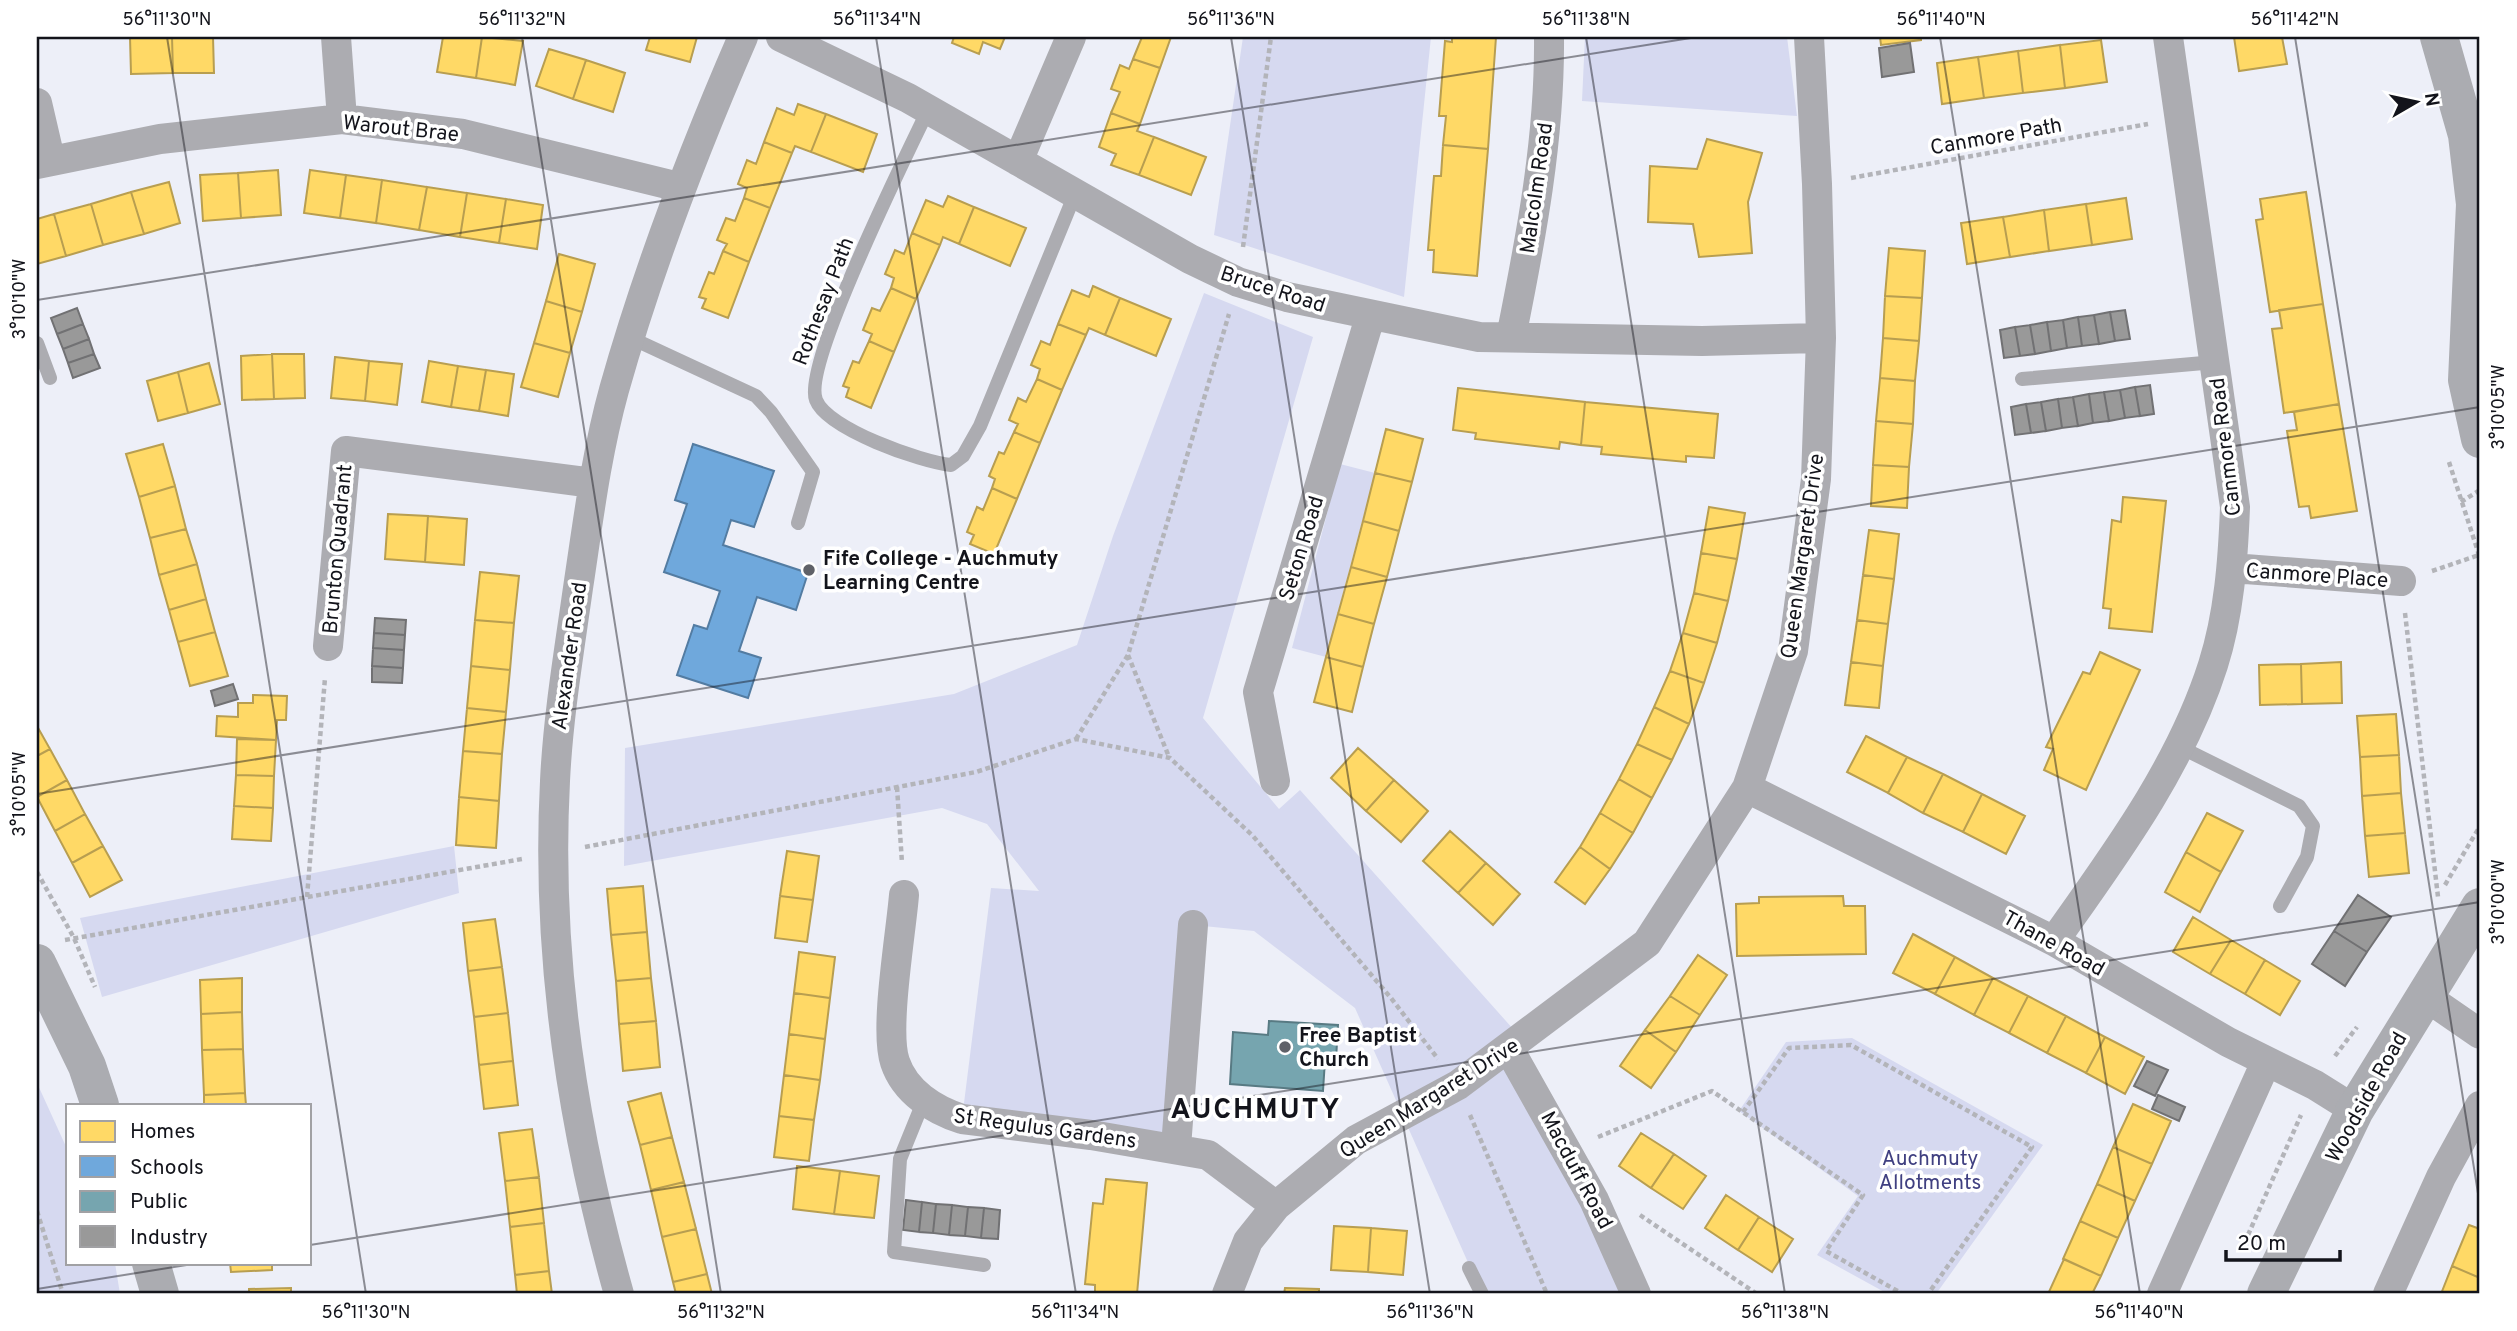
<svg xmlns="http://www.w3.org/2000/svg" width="2517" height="1331" font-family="Overpass,sans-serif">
<rect width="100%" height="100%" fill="#edeff8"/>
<!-- green -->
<path fill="#d6d9f0" d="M1243,37H1431L1404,297L1214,235Z
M1585,37H1787L1797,116L1582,101Z
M1204,293L1313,337L1203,718L1279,809L1300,790L1522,1039L1510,1049L1634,1294H1482L1355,1008L1254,931L1193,925L1176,1147L962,1119L991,888L1039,891L987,824L942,808L624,866L625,748L954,694L1077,645L1113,536Z
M1340,464L1375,473L1326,657L1292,648Z
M454,846L459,893L102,997L80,918Z
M1852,1038L2043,1145L1936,1294H1888L1817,1255L1858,1196L1739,1111L1786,1042Z
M37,1083L68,1151V1263H115L120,1294H37Z"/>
<!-- homes -->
<path fill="#ffd966" stroke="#b89e50" stroke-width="2" d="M130,37H172L173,73L131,74Z
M172,37H213L214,73H173Z
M443,37H482L476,78L437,72Z
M482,37L523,41L515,85L476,78Z
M650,37H697L690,62L646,50Z
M954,37H1005L1000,49L983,42L979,54L952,43Z
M1142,37H1171L1160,68L1133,59Z
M1452,37H1496L1488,149L1443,145L1446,116H1439L1445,41L1452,42Z
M1880,37H1921V40L1881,45Z
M2234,37H2282L2287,64L2239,71Z
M2101,40L2107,82L2065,88L2060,45Z
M2060,45L2065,88L2023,93L2018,51Z
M549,49L586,60L573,99L536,86Z
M2018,51L2023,93L1984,98L1978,57Z
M1978,57L1984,98L1942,104L1937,63Z
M1133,59L1160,68L1140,124L1111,113L1120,92L1111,89L1120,65L1129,69Z
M586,60L625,73L613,112L573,99Z
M798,104L826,114L811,152L795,146L792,153L764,142L777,108L794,115Z
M1111,113L1140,124L1137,131L1154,137L1139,175L1111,165L1116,154L1099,147Z
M826,114L877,134L863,172L811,152Z
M1154,137L1206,157L1191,195L1139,175Z
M1707,139L1762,153L1748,202L1752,253L1699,257L1693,224L1648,222L1650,166L1697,169Z
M764,142L792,153L770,208L744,198L747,188L738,184L747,160L756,164Z
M1443,145L1488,149L1477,276L1433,272L1434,250H1428L1434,176H1441Z
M278,170L281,215L241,218L238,173Z
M310,170L346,175L340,218L304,213Z
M238,173L241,218L203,221L200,175Z
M346,175L382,180L376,223L340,218Z
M382,180L427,187L419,230L376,223Z
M169,182L180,223L144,234L131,192Z
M427,187L467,193L460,237L419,230Z
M131,192L144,234L103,245L91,204Z
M2306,192L2323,304L2270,312L2256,220L2263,219L2260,199Z
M467,193L506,199L499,243L460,237Z
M948,196L974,207L959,244L943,237L940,245L912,233L926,200L943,207Z
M744,198L770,208L749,262L723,251L727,244L717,240L726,218L735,221Z
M2126,198L2132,239L2092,245L2086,204Z
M506,199L543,205L537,249L499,243Z
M91,204L103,245L66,256L54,214Z
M2086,204L2092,245L2049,251L2044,210Z
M974,207L1026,228L1010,266L959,244Z
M2044,210L2049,251L2010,257L2003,217Z
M54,214L66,256L37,264V219Z
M2003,217L2010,257L1967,264L1961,223Z
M912,233L940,245L916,299L891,288L894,278L885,274L895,250L904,254Z
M1889,248L1925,251L1922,298L1885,296Z
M723,251L749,262L728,318L702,308L706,299L699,297L709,272L714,274Z
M559,254L595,264L582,312L546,301Z
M1093,286L1120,298L1105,335L1089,328L1086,335L1058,324L1072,290L1089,297Z
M891,288L916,299L894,352L869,341L872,334L863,330L872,308L880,311Z
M1885,296L1922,298L1919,341L1883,338Z
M1120,298L1171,319L1156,356L1105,335Z
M546,301L582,312L570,353L534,343Z
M2323,304L2339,404L2284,413L2272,329L2282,328L2279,310Z
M1058,324L1086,335L1062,390L1037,379L1040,369L1031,365L1041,341L1050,345Z
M1883,338L1919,341L1915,381L1880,378Z
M869,341L894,352L871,408L846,397L849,388L843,386L853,361L859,363Z
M534,343L570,353L558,397L521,387Z
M272,354L274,399L242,400L241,356Z
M272,354H304L305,398L274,399Z
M335,357L369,361L365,401L331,398Z
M369,361L402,364L397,405L365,401Z
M429,361L458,366L451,407L422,402Z
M209,363L220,404L188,413L178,372Z
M458,366L486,370L479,411L451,407Z
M486,370L514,374L508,416L479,411Z
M178,372L188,413L158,421L147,381Z
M1880,378L1915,381L1913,424L1876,421Z
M1037,379L1062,390L1040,443L1014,432L1018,424L1009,420L1018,398L1026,402Z
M1458,388L1585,402L1581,445L1560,442L1559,449L1475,439L1476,433L1453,430Z
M1585,402L1718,414L1714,458L1686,456V462L1601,454L1602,447L1581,445Z
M2339,404L2357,511L2311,518L2309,506L2299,507L2287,431L2297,430L2294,412Z
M1876,421L1913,424L1909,467L1873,465Z
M1386,429L1423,439L1412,482L1375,473Z
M1014,432L1040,443L1017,499L992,488L995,479L989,476L999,452L1004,454Z
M163,444L175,486L139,497L126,454Z
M1873,465L1909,467L1907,508L1871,506Z
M1375,473L1412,482L1399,531L1363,521Z
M175,486L186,529L150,538L139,497Z
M992,488L1017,499L994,554L970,544L974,535L967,532L977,507L983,510Z
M2123,497L2166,501L2152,632L2109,628L2111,609L2103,608L2112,520L2121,522Z
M1709,507L1745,513L1737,559L1701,553Z
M388,514L428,516L425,562L385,559Z
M428,516L467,519L464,565L425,562Z
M1363,521L1399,531L1387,577L1351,567Z
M186,529L197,564L159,575L150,538Z
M1869,530L1899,534L1894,579L1863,575Z
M1701,553L1737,559L1728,601L1694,593Z
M197,564L206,599L169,610L159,575Z
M1351,567L1387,577L1374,624L1338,614Z
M480,572L519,576L514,623L475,620Z
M1863,575L1894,579L1888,624L1857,620Z
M1694,593L1728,601L1717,643L1683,633Z
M206,599L215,632L178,642L169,610Z
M1338,614L1374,624L1363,667L1326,657Z
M475,620L514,623L510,670L471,666Z
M1857,620L1888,624L1883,666L1851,662Z
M215,632L228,676L190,686L178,642Z
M1683,633L1717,643L1704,683L1670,671Z
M2100,652L2140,670L2086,790L2044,770L2053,749L2046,747L2083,672L2090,674Z
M1326,657L1363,667L1352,712L1314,702Z
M1851,662L1883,666L1879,708L1845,705Z
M2341,662L2342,703L2302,704L2301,664Z
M2301,664L2302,704L2260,705L2259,665Z
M471,666L510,670L506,712L467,708Z
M1670,671L1704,683L1689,724L1654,707Z
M253,695L287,696L286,720H277L276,740L216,736L217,716L238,717V703H253Z
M1654,707L1689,724L1672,760L1637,744Z
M467,708L506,712L502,754L463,751Z
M2396,714L2399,755L2360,757L2357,716Z
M37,726L50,749L37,756Z
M1866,736L1907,757L1888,793L1847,772Z
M237,739L276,740L274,776L236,775Z
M1637,744L1672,760L1652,798L1619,779Z
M1358,748L1394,780L1366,811L1331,778Z
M50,749L67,780L37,797V756Z
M463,751L502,754L499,801L459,797Z
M2399,755L2401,793L2362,796L2360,757Z
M1907,757L1943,774L1923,813L1888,793Z
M1943,774L1982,794L1963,832L1923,813Z
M236,775L274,776L273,808L234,806Z
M1619,779L1652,798L1633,833L1600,813Z
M67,780L85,814L55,831L37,797Z
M1394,780L1428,811L1401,842L1366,811Z
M2401,793L2405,833L2365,836L2362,796Z
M1982,794L2025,816L2006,854L1963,832Z
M459,797L499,801L496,848L456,845Z
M234,806L273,808L271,841L232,839Z
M1600,813L1633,833L1610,869L1580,847Z
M2207,813L2243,831L2221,872L2186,852Z
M85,814L103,846L72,863L55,831Z
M1450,831L1486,863L1458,893L1423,861Z
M2405,833L2409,873L2369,877L2365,836Z
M103,846L122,880L90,897L72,863Z
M1580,847L1610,869L1585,904L1555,882Z
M787,851L819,856L813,900L780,896Z
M2186,852L2221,872L2200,912L2165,892Z
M1486,863L1520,894L1493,925L1458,893Z
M643,886L647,932L611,935L607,889Z
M780,896L813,900L807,942L775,938Z
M1843,896L1844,906H1865L1866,954L1737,956L1736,904L1759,903V897Z
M2193,917L2231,940L2210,974L2173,952Z
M495,919L502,967L468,971L463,923Z
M647,932L651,978L616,981L611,935Z
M1913,934L1955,957L1935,994L1893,973Z
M2231,940L2265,960L2245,994L2210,974Z
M799,952L835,957L830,998L794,993Z
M1698,955L1727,975L1700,1015L1670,996Z
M1955,957L1993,978L1974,1015L1935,994Z
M2265,960L2300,981L2280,1015L2245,994Z
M502,967L508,1013L474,1017L468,971Z
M242,978V1012L201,1014L200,980Z
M651,978L656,1021L619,1024L616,981Z
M1993,978L2028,996L2009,1033L1974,1015Z
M794,993L830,998L825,1039L789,1034Z
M1670,996L1700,1015L1676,1052L1645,1030Z
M2028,996L2066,1016L2047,1053L2009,1033Z
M242,1012L243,1049L202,1050L201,1014Z
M508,1013L513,1061L479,1065L474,1017Z
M2066,1016L2105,1037L2086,1073L2047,1053Z
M656,1021L660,1067L623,1071L619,1024Z
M1645,1030L1676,1052L1651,1088L1620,1066Z
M789,1034L825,1039L820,1080L784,1075Z
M2105,1037L2144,1057L2125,1094L2086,1073Z
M243,1049L245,1093L204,1095L202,1050Z
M513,1061L518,1105L484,1109L479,1065Z
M784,1075L820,1080L814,1120L779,1116Z
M245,1093L246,1105H204V1095Z
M661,1093L672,1137L640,1145L628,1102Z
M2133,1104L2171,1121L2152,1164L2113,1147Z
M779,1116L814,1120L809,1161L774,1157Z
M532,1129L539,1177L505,1181L499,1133Z
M1641,1133L1674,1154L1651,1188L1619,1166Z
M672,1137L684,1182L651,1190L640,1145Z
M2113,1147L2152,1164L2135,1201L2097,1184Z
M1674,1154L1706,1176L1683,1209L1651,1188Z
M797,1166L840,1171L834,1214L793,1209Z
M840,1171L879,1176L874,1218L834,1214Z
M539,1177L544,1223L510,1227L505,1181Z
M1106,1179L1147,1183L1137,1294H1095V1285L1085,1284L1093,1203L1103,1204Z
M684,1182L696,1229L662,1237L651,1190Z
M2097,1184L2135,1201L2118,1238L2080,1221Z
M1726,1195L1759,1217L1738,1250L1705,1228Z
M1759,1217L1793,1239L1772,1272L1738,1250Z
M2080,1221L2118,1238L2101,1276L2063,1259Z
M544,1223L549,1271L515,1275L510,1227Z
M2469,1225L2480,1229V1278L2452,1266Z
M1334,1226L1371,1228L1368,1272L1331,1270Z
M1371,1228L1407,1231L1403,1275L1368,1272Z
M696,1229L707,1274L673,1282L662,1237Z
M2064,1259L2101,1276L2092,1294H2048Z
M230,1263H272V1270L231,1272Z
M2452,1266L2480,1278V1294H2441Z
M549,1271L552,1294H517L515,1275Z
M707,1274L712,1294H676L673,1282Z
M291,1288V1294H249V1289Z
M1285,1288L1319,1289V1294H1284Z"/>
<!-- schools -->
<path fill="#6fa8dc" stroke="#537ca2" stroke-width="2" d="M693,444L774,471L754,527L731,520L723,545L808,573L796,610L757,597L739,651L761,658L748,698L677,675L694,625L707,629L720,591L664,572L687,504L675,500Z"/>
<!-- public -->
<path fill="#76a5af" stroke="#587a83" stroke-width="2" d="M1269,1021L1338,1025L1336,1060H1325L1323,1091L1230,1084L1233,1032L1268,1035Z"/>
<!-- industry -->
<path fill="#999" stroke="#717173" stroke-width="2" d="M1910,43L1914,72L1882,77L1879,48Z
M77,308L83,324L57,334L51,318Z
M2125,310L2130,339L2115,341L2110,312Z
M2110,312L2115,341L2099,344L2094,315Z
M2094,315L2099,344L2082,346L2078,317Z
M2078,317L2082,346L2067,348L2063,320Z
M2063,320L2067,348L2051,351L2047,322Z
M2047,322L2051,351L2035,354L2030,325Z
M83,324L89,339L63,349L57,334Z
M2030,325L2035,354L2020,356L2015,327Z
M2015,327L2020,356L2004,358L2000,330Z
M89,339L94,354L68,363L63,349Z
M94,354L100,368L73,378L68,363Z
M2150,385L2154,414L2140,416L2135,387Z
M2135,387L2140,416L2125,418L2120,390Z
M2120,390L2125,418L2109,421L2104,392Z
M2104,392L2109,421L2093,423L2089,394Z
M2089,394L2093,423L2078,426L2073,397Z
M2073,397L2078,426L2062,428L2058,399Z
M2058,399L2062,428L2046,431L2041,402Z
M2041,402L2046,431L2031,433L2026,404Z
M2026,404L2031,433L2015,435L2011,407Z
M375,618L406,620L405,635L374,633Z
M374,633L405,635L404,650L373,648Z
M373,648L404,650L403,668L372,666Z
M372,666L403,668L402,683L372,682Z
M233,684L238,699L215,706L211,691Z
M2358,895L2391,917L2367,952L2334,931Z
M2334,931L2367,952L2345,986L2312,964Z
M2147,1061L2168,1070L2155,1096L2134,1086Z
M2158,1095L2185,1107L2179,1121L2152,1109Z
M906,1200L922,1202L919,1232L903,1230Z
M922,1202L936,1204L933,1233L919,1232Z
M936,1204L952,1205L949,1235L933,1233Z
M952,1205L968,1207L965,1236L949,1235Z
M968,1207L984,1208L981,1238L965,1236Z
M984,1208L1000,1210L998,1239L981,1238Z"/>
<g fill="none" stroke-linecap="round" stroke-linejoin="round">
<!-- path -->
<path stroke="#b3b4b9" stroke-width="4.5" stroke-dasharray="5 3.5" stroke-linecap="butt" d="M1851,178L2148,124
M1243,247L1271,37
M2449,462L2480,558
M2461,502L2480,490
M2432,571L2479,555
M2405,613L2438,897
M1128,655L1169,757
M1076,739L1128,655L1229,314
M897,787L902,863
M585,847L976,772L1076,739L1170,758L1253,836L1391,998L1438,1059
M37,872L74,938L95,987
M2445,885L2480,826
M307,897L325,678
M65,940L522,859
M2335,1056L2357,1027
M1743,1112L1789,1048L1851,1045L2032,1147L1928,1294
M1470,1115L1547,1294
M1598,1137L1712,1091L1863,1195L1826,1251L1903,1294
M37,1211L63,1294
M1640,1215L1757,1294
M2248,1235L2301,1115"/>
<!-- lane -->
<path stroke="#acacb1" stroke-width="14" d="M928,110C907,154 802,365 816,400C827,429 921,462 951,465L963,456L980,426L1075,194
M631,338L756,396L771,412L813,472L798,523
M37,343L50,378
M2022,379L2215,362
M2178,746L2299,806L2313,826L2307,857L2280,906
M924,1100L900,1159L894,1252L984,1265
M1469,1268L1482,1294"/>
<!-- street -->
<path stroke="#acacb1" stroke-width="30" d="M336,37L342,119
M781,37L908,98L1190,259L1238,282L1287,297L1479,337L1702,341L1821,338
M37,103L50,159
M1018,161L1071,37
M37,164L160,139L342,119L463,134L679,187
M1511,337C1531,238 1550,138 1549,37
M2232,568L2401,581
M328,646L346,451L593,483
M1275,781L1258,692L1370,317
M1747,788L2054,941L2228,1042L2315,1085L2355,1110
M904,895C901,933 884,1030 895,1062C905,1092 934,1110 962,1119L1091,1135L1208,1155L1276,1206
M2054,941C2115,855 2181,766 2213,665C2229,615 2233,560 2235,507L2168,37
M2425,996L2480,1034
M1509,1049L1594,1200L1636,1294
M1176,1147L1193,925
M619,1294C572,1128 546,954 555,781C558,717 569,652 578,588C588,522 596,455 614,390C648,269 693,152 743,37
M1227,1294L1248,1241L1276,1206L1356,1140L1458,1085L1647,943L1747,788L1793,651L1816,479L1821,338L1817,184L1809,37
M2162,1294L2266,1062
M2388,1294L2441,1177L2480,1106"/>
<!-- secondary -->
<path stroke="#abacb1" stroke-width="38" d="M2439,37L2467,135L2475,204L2467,380L2480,439
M37,963L87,1066L100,1105
M151,1263L160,1294
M2266,1294L2355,1110L2480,907"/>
</g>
<!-- ticks -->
<path fill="none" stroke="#13141b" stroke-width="2" stroke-opacity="0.45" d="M167,37L366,1294M522,37L721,1294M876,37L1076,1294M1231,37L1430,1294M1586,37L1785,1294M1940,37L2140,1294M2295,37L2480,1206M37,300L1697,37M37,794L2480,407M310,1245L2480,902M37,1289L199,1263"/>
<!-- markers -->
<g fill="#5f6168" stroke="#fff" stroke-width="2.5">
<circle cx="809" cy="570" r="7"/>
<circle cx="1285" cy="1047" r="7"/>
</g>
<g text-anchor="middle" stroke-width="7" stroke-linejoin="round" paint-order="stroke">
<!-- street labels -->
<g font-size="21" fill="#13141b" stroke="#fff">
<text transform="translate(401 128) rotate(6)" y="7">Warout Brae</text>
<text transform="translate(1996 136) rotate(-10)" y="7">Canmore Path</text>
<text transform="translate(1536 188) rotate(-82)" y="7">Malcolm Road</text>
<text transform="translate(1273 289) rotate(18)" y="7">Bruce Road</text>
<text transform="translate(823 301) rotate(-69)" y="7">Rothesay Path</text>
<text transform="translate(2225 447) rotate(-97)" y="7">Canmore Road</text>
<text transform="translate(1301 548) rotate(-73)" y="7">Seton Road</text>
<text transform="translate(337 549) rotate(-85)" y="7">Brunton Quadrant</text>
<text transform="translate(1802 556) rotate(-82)" y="7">Queen Margaret Drive</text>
<text transform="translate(2317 575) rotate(4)" y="7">Canmore Place</text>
<text transform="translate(569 656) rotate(-82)" y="7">Alexander Road</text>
<text transform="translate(2054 943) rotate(29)" y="7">Thane Road</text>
<text transform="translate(2366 1097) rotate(-61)" y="7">Woodside Road</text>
<text transform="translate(1429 1098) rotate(-32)" y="7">Queen Margaret Drive</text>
<text transform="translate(1045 1128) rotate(8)" y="7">St Regulus Gardens</text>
<text transform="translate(1577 1170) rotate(62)" y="7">Macduff Road</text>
</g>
<!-- poi labels -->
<g font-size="21" font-weight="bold" fill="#13141b" stroke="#fff" text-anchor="start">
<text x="823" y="565">Fife College - Auchmuty<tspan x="823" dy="24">Learning Centre</tspan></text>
<text x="1299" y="1042">Free Baptist<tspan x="1299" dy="24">Church</tspan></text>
</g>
<!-- park labels -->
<g font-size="21" fill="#404081" stroke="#fff">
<text x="1930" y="1165">Auchmuty<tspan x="1930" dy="24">Allotments</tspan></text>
</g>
<!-- district labels -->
<g font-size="28" font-weight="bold" letter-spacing="2" fill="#13141b" stroke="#fff">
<text x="1256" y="1118">AUCHMUTY</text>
</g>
</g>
<!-- border -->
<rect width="2517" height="1331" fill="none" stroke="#ffffff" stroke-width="77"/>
<!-- legend -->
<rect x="66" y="1104" width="245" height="161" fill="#ffffff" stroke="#a1a1a4" stroke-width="2"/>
<rect x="80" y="1121" width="35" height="21" fill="#ffd966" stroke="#a1a1a4" stroke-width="2"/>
<text x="130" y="1138" font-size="21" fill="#13141b">Homes</text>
<rect x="80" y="1156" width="35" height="21" fill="#6fa8dc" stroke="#a1a1a4" stroke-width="2"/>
<text x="130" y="1174" font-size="21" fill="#13141b">Schools</text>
<rect x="80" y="1191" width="35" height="21" fill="#76a5af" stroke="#a1a1a4" stroke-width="2"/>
<text x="130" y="1208" font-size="21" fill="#13141b">Public</text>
<rect x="80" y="1226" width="35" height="21" fill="#999999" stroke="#a1a1a4" stroke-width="2"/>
<text x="130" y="1244" font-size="21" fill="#13141b">Industry</text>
<!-- north arrow -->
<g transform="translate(2416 102) rotate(81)" stroke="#ffffff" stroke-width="5" paint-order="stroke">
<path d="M0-5L12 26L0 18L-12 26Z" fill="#13141b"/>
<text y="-10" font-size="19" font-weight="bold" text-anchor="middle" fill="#13141b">N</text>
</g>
<!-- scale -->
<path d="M2226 1250v10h114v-10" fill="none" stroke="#13141b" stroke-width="3.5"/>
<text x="2237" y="1250" font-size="21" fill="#13141b" stroke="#ffffff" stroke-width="5" paint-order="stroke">20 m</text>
<rect x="38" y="38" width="2440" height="1254" fill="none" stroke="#13141b" stroke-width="2.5"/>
<g font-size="18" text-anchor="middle" fill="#13141b">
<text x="167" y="25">56°11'30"N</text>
<text x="522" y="25">56°11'32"N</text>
<text x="877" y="25">56°11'34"N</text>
<text x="1231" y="25">56°11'36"N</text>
<text x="1586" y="25">56°11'38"N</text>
<text x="1941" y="25">56°11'40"N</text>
<text x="2295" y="25">56°11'42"N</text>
<text transform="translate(19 299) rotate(-90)" y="6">3°10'10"W</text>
<text transform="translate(2498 407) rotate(-90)" y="6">3°10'05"W</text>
<text transform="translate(19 794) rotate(-90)" y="6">3°10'05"W</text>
<text transform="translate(2498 902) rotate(-90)" y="6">3°10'00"W</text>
<text x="366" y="1318">56°11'30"N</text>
<text x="721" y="1318">56°11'32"N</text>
<text x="1075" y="1318">56°11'34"N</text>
<text x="1430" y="1318">56°11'36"N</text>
<text x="1785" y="1318">56°11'38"N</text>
<text x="2139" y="1318">56°11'40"N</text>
</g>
</svg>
